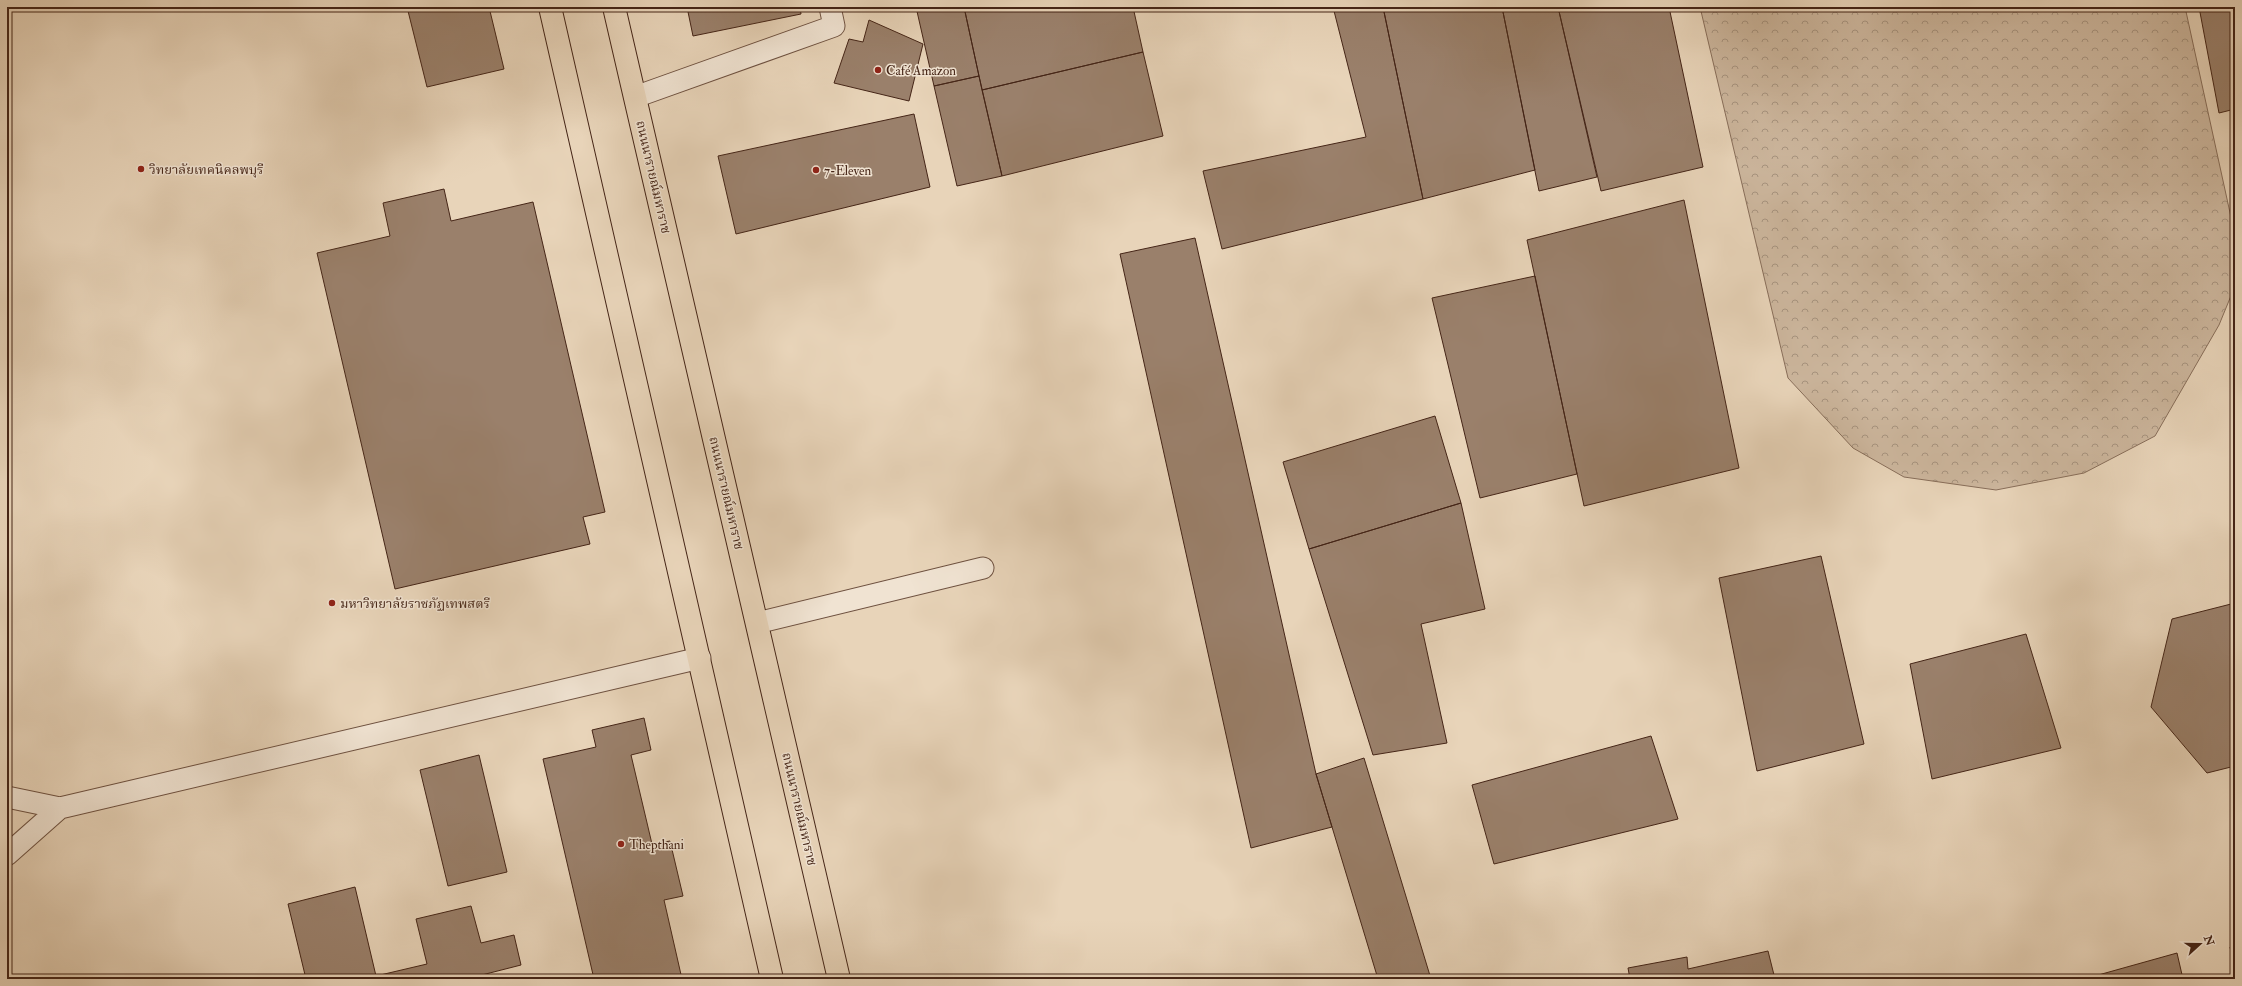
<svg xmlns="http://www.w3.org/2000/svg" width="2242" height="986" font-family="'IM FELL Double Pica','Noto Serif Thai',serif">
<defs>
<pattern id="park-crowns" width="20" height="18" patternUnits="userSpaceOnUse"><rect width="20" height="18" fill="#ccb69d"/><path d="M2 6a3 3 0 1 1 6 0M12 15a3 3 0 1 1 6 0" fill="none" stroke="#a7947f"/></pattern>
</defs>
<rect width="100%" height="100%" fill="#e8d4b9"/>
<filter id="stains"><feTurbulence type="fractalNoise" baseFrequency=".005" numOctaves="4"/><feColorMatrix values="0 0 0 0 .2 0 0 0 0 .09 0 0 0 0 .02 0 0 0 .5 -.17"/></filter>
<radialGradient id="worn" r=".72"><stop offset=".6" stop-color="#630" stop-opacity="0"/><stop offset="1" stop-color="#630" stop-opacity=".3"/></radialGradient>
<!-- park -->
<path fill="url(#park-crowns)" stroke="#886e5a" d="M1700,7H2185L2234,231L2235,286L2219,325L2155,436L2084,473L1996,490L1904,477L1853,448L1788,378Z"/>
<!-- building -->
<path fill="#9a806b" stroke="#452517" d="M407,7H489L504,69L427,87Z
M687,7H800L801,14L693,36Z
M916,7H964L979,76L934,86Z
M964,7H1133L1143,52L982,90Z
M1333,7H1383L1423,199L1222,249L1203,171L1366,137Z
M1383,7H1502L1535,170L1423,199Z
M1502,7H1558L1597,177L1539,191Z
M1558,7H1669L1703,167L1601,191Z
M2199,7H2235V109L2219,113Z
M869,20L923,44L909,101L834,83L849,39L863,42Z
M1143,52L1163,136L1002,176L982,90Z
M979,76L1002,176L957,186L934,86Z
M914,114L930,187L736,234L718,156Z
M444,189L451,221L533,202L605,512L583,517L590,544L395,589L317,253L390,236L383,203Z
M1684,200L1739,468L1584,506L1527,240Z
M1195,238L1316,774L1332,827L1251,848L1120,254Z
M1535,276L1577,474L1480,498L1432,298Z
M1435,416L1461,503L1309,549L1283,462Z
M1461,503L1485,609L1421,624L1447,743L1373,755L1309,549Z
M1821,556L1864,744L1757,771L1719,578Z
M2235,603V766L2207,773L2151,707L2172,619Z
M2026,634L2061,748L1932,779L1910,664Z
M644,718L651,750L631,755L652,844L670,841L683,896L664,900L682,979H594L543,759L596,747L592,730Z
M1651,736L1678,819L1494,864L1472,785Z
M479,755L507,872L448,886L420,770Z
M1364,758L1431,979H1378L1316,774Z
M355,887L376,976L427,964L416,919L471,906L481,943L514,935L521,965L478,976V979H306L288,904Z
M2235,946V971L2230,947Z
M1768,951L1775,979H1630L1628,968L1687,957L1688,969Z
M2177,953L2183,979H2084Z"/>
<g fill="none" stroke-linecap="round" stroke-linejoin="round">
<defs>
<path id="lane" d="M635,97L834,26L830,7
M757,623L983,568
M7,797L60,808L700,658
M7,855L60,808"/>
<path id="primary" d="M550,7L772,979
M614,7L839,979"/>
</defs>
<!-- lane casing -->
<use href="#lane" stroke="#6e5140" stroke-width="23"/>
<!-- primary casing -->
<use href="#primary" stroke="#452517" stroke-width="24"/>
<!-- lane -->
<use href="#lane" stroke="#f0e3d2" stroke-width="21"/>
<!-- primary -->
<use href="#primary" stroke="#e8d4b9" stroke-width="22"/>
</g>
<!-- markers -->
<g fill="#8f2418" stroke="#f0e3d2" stroke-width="1.5">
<circle cx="878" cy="70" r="4"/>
<circle cx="141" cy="169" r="4"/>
<circle cx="816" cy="170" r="4"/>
<circle cx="332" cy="603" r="4"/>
<circle cx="621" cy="844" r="4"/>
</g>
<g text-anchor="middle" stroke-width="3" stroke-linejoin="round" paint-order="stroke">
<!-- poi labels -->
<g font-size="13" fill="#452517" stroke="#f0e3d2" text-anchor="start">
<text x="886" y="75">Café Amazon</text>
<text x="149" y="174">วิทยาลัยเทคนิคลพบุรี</text>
<text x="824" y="175">7-Eleven</text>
<text x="340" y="608">มหาวิทยาลัยราชภัฏเทพสตรี</text>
<text x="629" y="849">Thepthani</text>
</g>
<!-- street labels -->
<g font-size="13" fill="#452517" stroke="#f0e3d2">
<text transform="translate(654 177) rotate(77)" y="5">ถนนนารายณ์มหาราช</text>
<text transform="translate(727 493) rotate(77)" y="5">ถนนนารายณ์มหาราช</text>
<text transform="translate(800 809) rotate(77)" y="5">ถนนนารายณ์มหาราช</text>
</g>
</g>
<!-- margin -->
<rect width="2242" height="986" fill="none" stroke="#e8d4b9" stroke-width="24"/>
<rect x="8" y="8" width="2226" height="970" fill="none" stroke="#452517" stroke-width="2"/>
<rect x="12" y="12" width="2218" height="962" fill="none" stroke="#452517"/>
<!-- north arrow -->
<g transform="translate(2200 944) rotate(69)" stroke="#f0e3d2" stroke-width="3" paint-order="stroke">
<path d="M0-3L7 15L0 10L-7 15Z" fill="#452517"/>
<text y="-6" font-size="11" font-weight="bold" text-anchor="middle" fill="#452517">N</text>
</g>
<rect width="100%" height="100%" filter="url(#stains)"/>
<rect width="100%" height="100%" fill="url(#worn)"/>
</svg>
